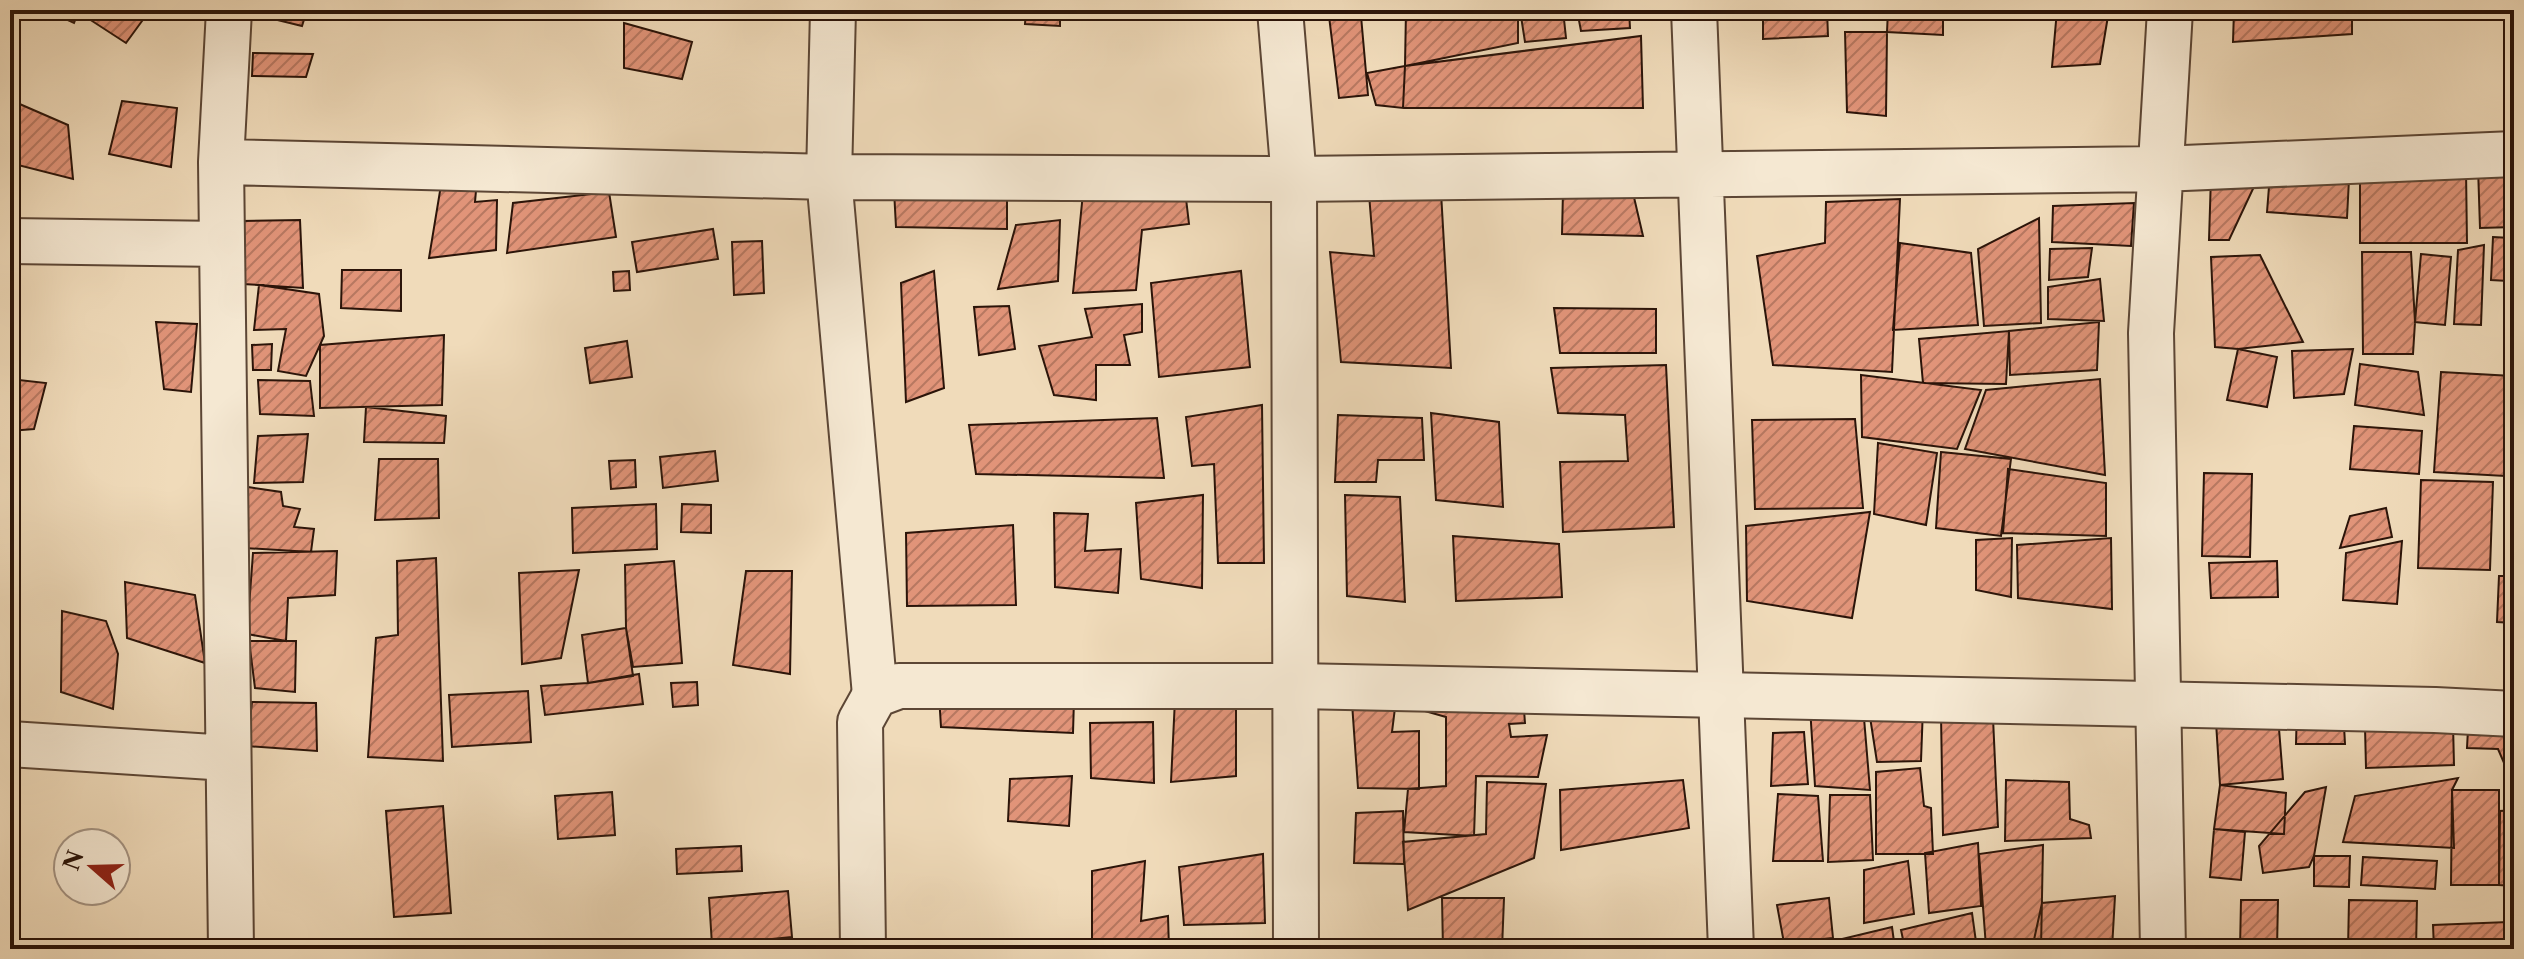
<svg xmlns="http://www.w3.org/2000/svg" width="2524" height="959" font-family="'Libre Caslon Text',serif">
<defs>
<pattern id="building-hatch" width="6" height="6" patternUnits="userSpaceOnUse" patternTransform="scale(2)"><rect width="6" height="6" fill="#e19479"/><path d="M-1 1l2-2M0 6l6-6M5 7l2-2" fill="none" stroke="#b77861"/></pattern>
</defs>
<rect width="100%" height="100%" fill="#f0dbba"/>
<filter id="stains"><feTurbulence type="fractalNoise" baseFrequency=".0025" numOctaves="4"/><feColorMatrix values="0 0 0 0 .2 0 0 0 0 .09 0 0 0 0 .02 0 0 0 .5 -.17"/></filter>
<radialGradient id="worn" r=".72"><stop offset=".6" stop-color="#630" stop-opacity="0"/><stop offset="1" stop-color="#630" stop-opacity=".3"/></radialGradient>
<!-- building -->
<path fill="url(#building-hatch)" stroke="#2b1409" stroke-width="2" d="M46,10H79L74,23Z
M93,10H150L126,43L89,19Z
M261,10H307L302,26L261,16Z
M708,10H762V12H708Z
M1026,10H1060V26L1025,24Z
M1406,10H1518V43L1405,66Z
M1520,10H1563L1566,38L1525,42Z
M1577,10H1629L1630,28L1581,31Z
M1763,10H1827L1828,36L1763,39Z
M1888,10H1943V35L1887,32Z
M2057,10H2109L2100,64L2052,67Z
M2234,10H2352V34L2233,42Z
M2414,10H2514V13L2414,11Z
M1329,16H1361L1368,95L1339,98Z
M624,23L692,42L682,79L624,68Z
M1845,32H1887L1886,116L1847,112Z
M1641,36L1643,108H1403L1405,66Z
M253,53L313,54L306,77L252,76Z
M1405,66L1403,108L1376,105L1367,73Z
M122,101L177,108L171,167L109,154Z
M15,102L68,125L73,179L10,163V135Z
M2514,165V227L2480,228L2478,167Z
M478,168L475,202L497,200L496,250L429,258L442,179Z
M2466,170L2467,243H2360V172Z
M2270,174L2349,179L2347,218L2267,212Z
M2211,176H2259L2229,240H2209Z
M1007,188V229L896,227L894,190Z
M1185,190L1189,224L1142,230L1136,290L1073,293L1083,193Z
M1563,191L1633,193L1643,236L1562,234Z
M609,192L616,237L507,253L513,203Z
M1441,192L1451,368L1341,362L1330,252L1374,256L1369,194Z
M1900,199L1892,372L1773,365L1757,256L1825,243L1826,202Z
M2134,203L2131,246L2052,242L2053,206Z
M2039,218L2041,323L1984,326L1978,249Z
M300,220L303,288L243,284L241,221Z
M1060,220L1058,281L998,289L1016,225Z
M713,229L718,259L637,272L632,242Z
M2493,237L2510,238L2508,281L2491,280Z
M762,241L764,293L734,295L732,242Z
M1900,243L1971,253L1978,325L1893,330Z
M2484,245L2481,325L2454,324L2458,250Z
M2092,248L2088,277L2049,280L2050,249Z
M2362,252H2411L2415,322L2413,354H2363Z
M2421,254L2451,257L2445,325L2415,322Z
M2260,255L2303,342L2238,349L2215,347L2211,257Z
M342,270H401V311L341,308Z
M629,271L630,290L614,291L613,272Z
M934,271L944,388L906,402L901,283Z
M1241,271L1250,367L1159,377L1151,283Z
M2100,279L2104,321L2048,319V287Z
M259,285L319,294L324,336L306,376L278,371L286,329L254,330Z
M1142,304V332L1124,335L1130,365H1096V400L1054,395L1039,346L1092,337L1085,309Z
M1009,306L1015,349L979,355L974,307Z
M1554,308L1656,309V353H1560Z
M156,322L197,324L191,392L164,389Z
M2099,322L2097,370L2010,375L2009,331Z
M2009,331L2006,384L1923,383L1919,339Z
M444,335L442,405L320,408V345Z
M627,341L632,377L590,383L585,348Z
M272,344L271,370H253L252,345Z
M2238,349L2277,357L2267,407L2227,400Z
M2353,349L2344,394L2294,398L2292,351Z
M2360,364L2418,372L2424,415L2355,405Z
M1666,365L1674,527L1563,532L1560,462L1628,461L1625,415L1558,413L1551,368Z
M2441,372L2512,376L2505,476L2434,472Z
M1861,375L1981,390L1957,449L1862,437Z
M10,379L46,383L34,429L10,431Z
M2100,379L2105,475L1965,449L1986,390Z
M258,380L310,381L314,416L260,414Z
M1262,405L1264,563H1218L1214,464L1192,466L1186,417Z
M366,407L446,416L444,443L364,442Z
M1431,413L1499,422L1503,507L1436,500Z
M1338,415L1422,418L1424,460H1378L1376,482H1335Z
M1157,418L1164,478L976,474L969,425Z
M1855,419L1863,508L1755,509L1752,420Z
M2354,426L2422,431L2419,474L2350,469Z
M308,434L303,482L254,483L258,436Z
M1878,443L1937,453L1926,525L1874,514Z
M715,451L718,481L663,488L660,457Z
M1941,452L2011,459L2001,536L1936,528Z
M379,459H438L439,518L375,520Z
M635,460L636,487L611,489L609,461Z
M2008,469L2106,483V536L2003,533Z
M2204,473L2252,474L2250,557L2202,556Z
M2421,480L2493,482L2490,570L2418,568Z
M248,487L281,492L283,506L300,509L294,527L314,529L311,552L244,548Z
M1203,495L1202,588L1141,579L1136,503Z
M1345,495L1400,497L1405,602L1347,596Z
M656,504L657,549L573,553L572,508Z
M682,504L711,505V533L681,532Z
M2386,508L2392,537L2340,548L2350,516Z
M1870,512L1852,618L1747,601L1746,526Z
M1054,513L1088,514L1085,551L1121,549L1118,593L1055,587Z
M1013,525L1016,605L907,606L906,533Z
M1453,536L1559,544L1562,597L1456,601Z
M2012,538L2011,597L1976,590V540Z
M2111,538L2112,609L2018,598L2017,545Z
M2402,541L2397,604L2343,600L2346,553Z
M337,551L335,595L288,598L286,641L247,634L253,553Z
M436,558L443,761L368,757L376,638L398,635L397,561Z
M674,561L682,663L633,667L626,628L625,565Z
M2277,561L2278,597L2211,598L2209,563Z
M579,570L561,658L522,664L519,573Z
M746,571H792L790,674L733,665Z
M2499,576H2514V623L2497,622Z
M125,582L195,595L205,663L127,638Z
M62,611L106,621L118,654L113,709L61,692Z
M626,628L633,676L588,683L582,635Z
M249,641H296L295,692L255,688Z
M639,674L643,704L545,715L541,686L588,683Z
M697,682L698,705L673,707L671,683Z
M1522,684L1525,723L1509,724L1511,737L1547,735L1538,777L1476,776L1474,836L1404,832L1408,789L1446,786V717L1418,709Z
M528,691L531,742L452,747L449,695Z
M939,695L1074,699L1073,733L941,727Z
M1236,695V776L1171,782L1175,699Z
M1396,700L1392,732L1419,731V789L1358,788L1352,703Z
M252,702L316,703L317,751L247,746Z
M1868,704L1923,707L1921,761L1877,762Z
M1863,706L1870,790L1815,786L1810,707Z
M2297,707L2344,726L2345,744H2296Z
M1941,715L1993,718L1998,827L1943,835Z
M2278,716L2283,779L2220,785L2216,722Z
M1153,722L1154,783L1091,778L1090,723Z
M2453,724L2454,765L2366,768L2365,727Z
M2468,729L2514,731V786L2498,749L2467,748Z
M1804,732L1808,784L1771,786L1773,733Z
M1920,768L1924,806L1931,808L1933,854H1876V772Z
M1072,776L1069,826L1008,821L1010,779Z
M2458,778L2452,790L2454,848L2343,842L2355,796Z
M1683,780L1689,828L1561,850L1560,790Z
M2006,780L2069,782L2070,819L2089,825L2091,838L2005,841Z
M1487,782L1546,784L1534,858L1408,910L1403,842L1486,834Z
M2220,785L2286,793L2284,834L2214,829Z
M2326,787L2314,856L2309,867L2263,873L2259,846L2305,792Z
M2452,790H2499V885H2451Z
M612,792L615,835L558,839L555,796Z
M1778,794L1818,796L1823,861H1773Z
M1830,795H1870L1873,860L1828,862Z
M443,806L451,913L394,917L386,811Z
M2514,810V886L2499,885L2500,811Z
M1403,811L1404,864L1354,863L1356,813Z
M2214,829L2245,832L2241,880L2210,877Z
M1978,843L1981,906L1929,913L1925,853Z
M2043,845L2041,948L1986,947L1979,854Z
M741,846L742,871L677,874L676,849Z
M1263,854L1265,923L1184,925L1179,867Z
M2314,856H2350L2349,887L2314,886Z
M2363,857L2437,861L2435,889L2361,885Z
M1145,861L1141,921L1168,916L1169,949H1092V871Z
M1908,861L1914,914L1864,923V870Z
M788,891L792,937L712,945L709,898Z
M2115,896L2112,949H2032L2042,903Z
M1442,898H1504L1502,949H1443Z
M1829,898L1833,938L1784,943L1777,905Z
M2241,900H2278L2277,949H2240Z
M2349,900L2417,901L2416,949H2348Z
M1972,913L1977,949H1905L1901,930Z
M2508,922L2509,949H2434L2433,925Z
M1892,927L1895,949H1843L1842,939Z
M408,943L455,944V949H408Z
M455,944L532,946V949H455Z
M1836,944V949H1787Z
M712,945V949H658V948Z
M121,946L222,949H121Z"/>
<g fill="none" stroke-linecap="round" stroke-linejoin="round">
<defs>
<path id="minor" d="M229,10L221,162L231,949
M833,10L829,177L875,695
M1280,10L1294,179L1296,949
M1694,10L1731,949
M221,162L829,177L1294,179L2161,169L2514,154
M10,241L222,244
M10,744L228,758
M2163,949L2151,333L2170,10"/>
<path id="tertiary" d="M863,949L860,722L875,695L899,686H1297L2435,710L2514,714"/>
</defs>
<!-- minor casing -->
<use href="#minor" stroke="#5c4635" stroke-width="48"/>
<!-- tertiary casing -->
<use href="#tertiary" stroke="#5c4635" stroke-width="48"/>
<!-- minor -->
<use href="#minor" stroke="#f5e8d2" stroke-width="44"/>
<!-- tertiary -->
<use href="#tertiary" stroke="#f5e8d2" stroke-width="44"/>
</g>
<!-- margin -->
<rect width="2524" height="959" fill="none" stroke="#f0dbba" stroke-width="40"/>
<rect x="12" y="12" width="2500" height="935" fill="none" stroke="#2b1409" stroke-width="4"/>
<rect x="20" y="20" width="2484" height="919" fill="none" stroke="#2b1409" stroke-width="2"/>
<!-- north arrow -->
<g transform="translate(92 867) rotate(290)"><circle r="38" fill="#f5e8d2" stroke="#a49382" stroke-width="2"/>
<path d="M0-6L14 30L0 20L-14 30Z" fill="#8f2418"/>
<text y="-12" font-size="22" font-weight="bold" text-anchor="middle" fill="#2b1409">N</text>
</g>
<rect width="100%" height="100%" filter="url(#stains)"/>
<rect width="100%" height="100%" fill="url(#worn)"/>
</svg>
